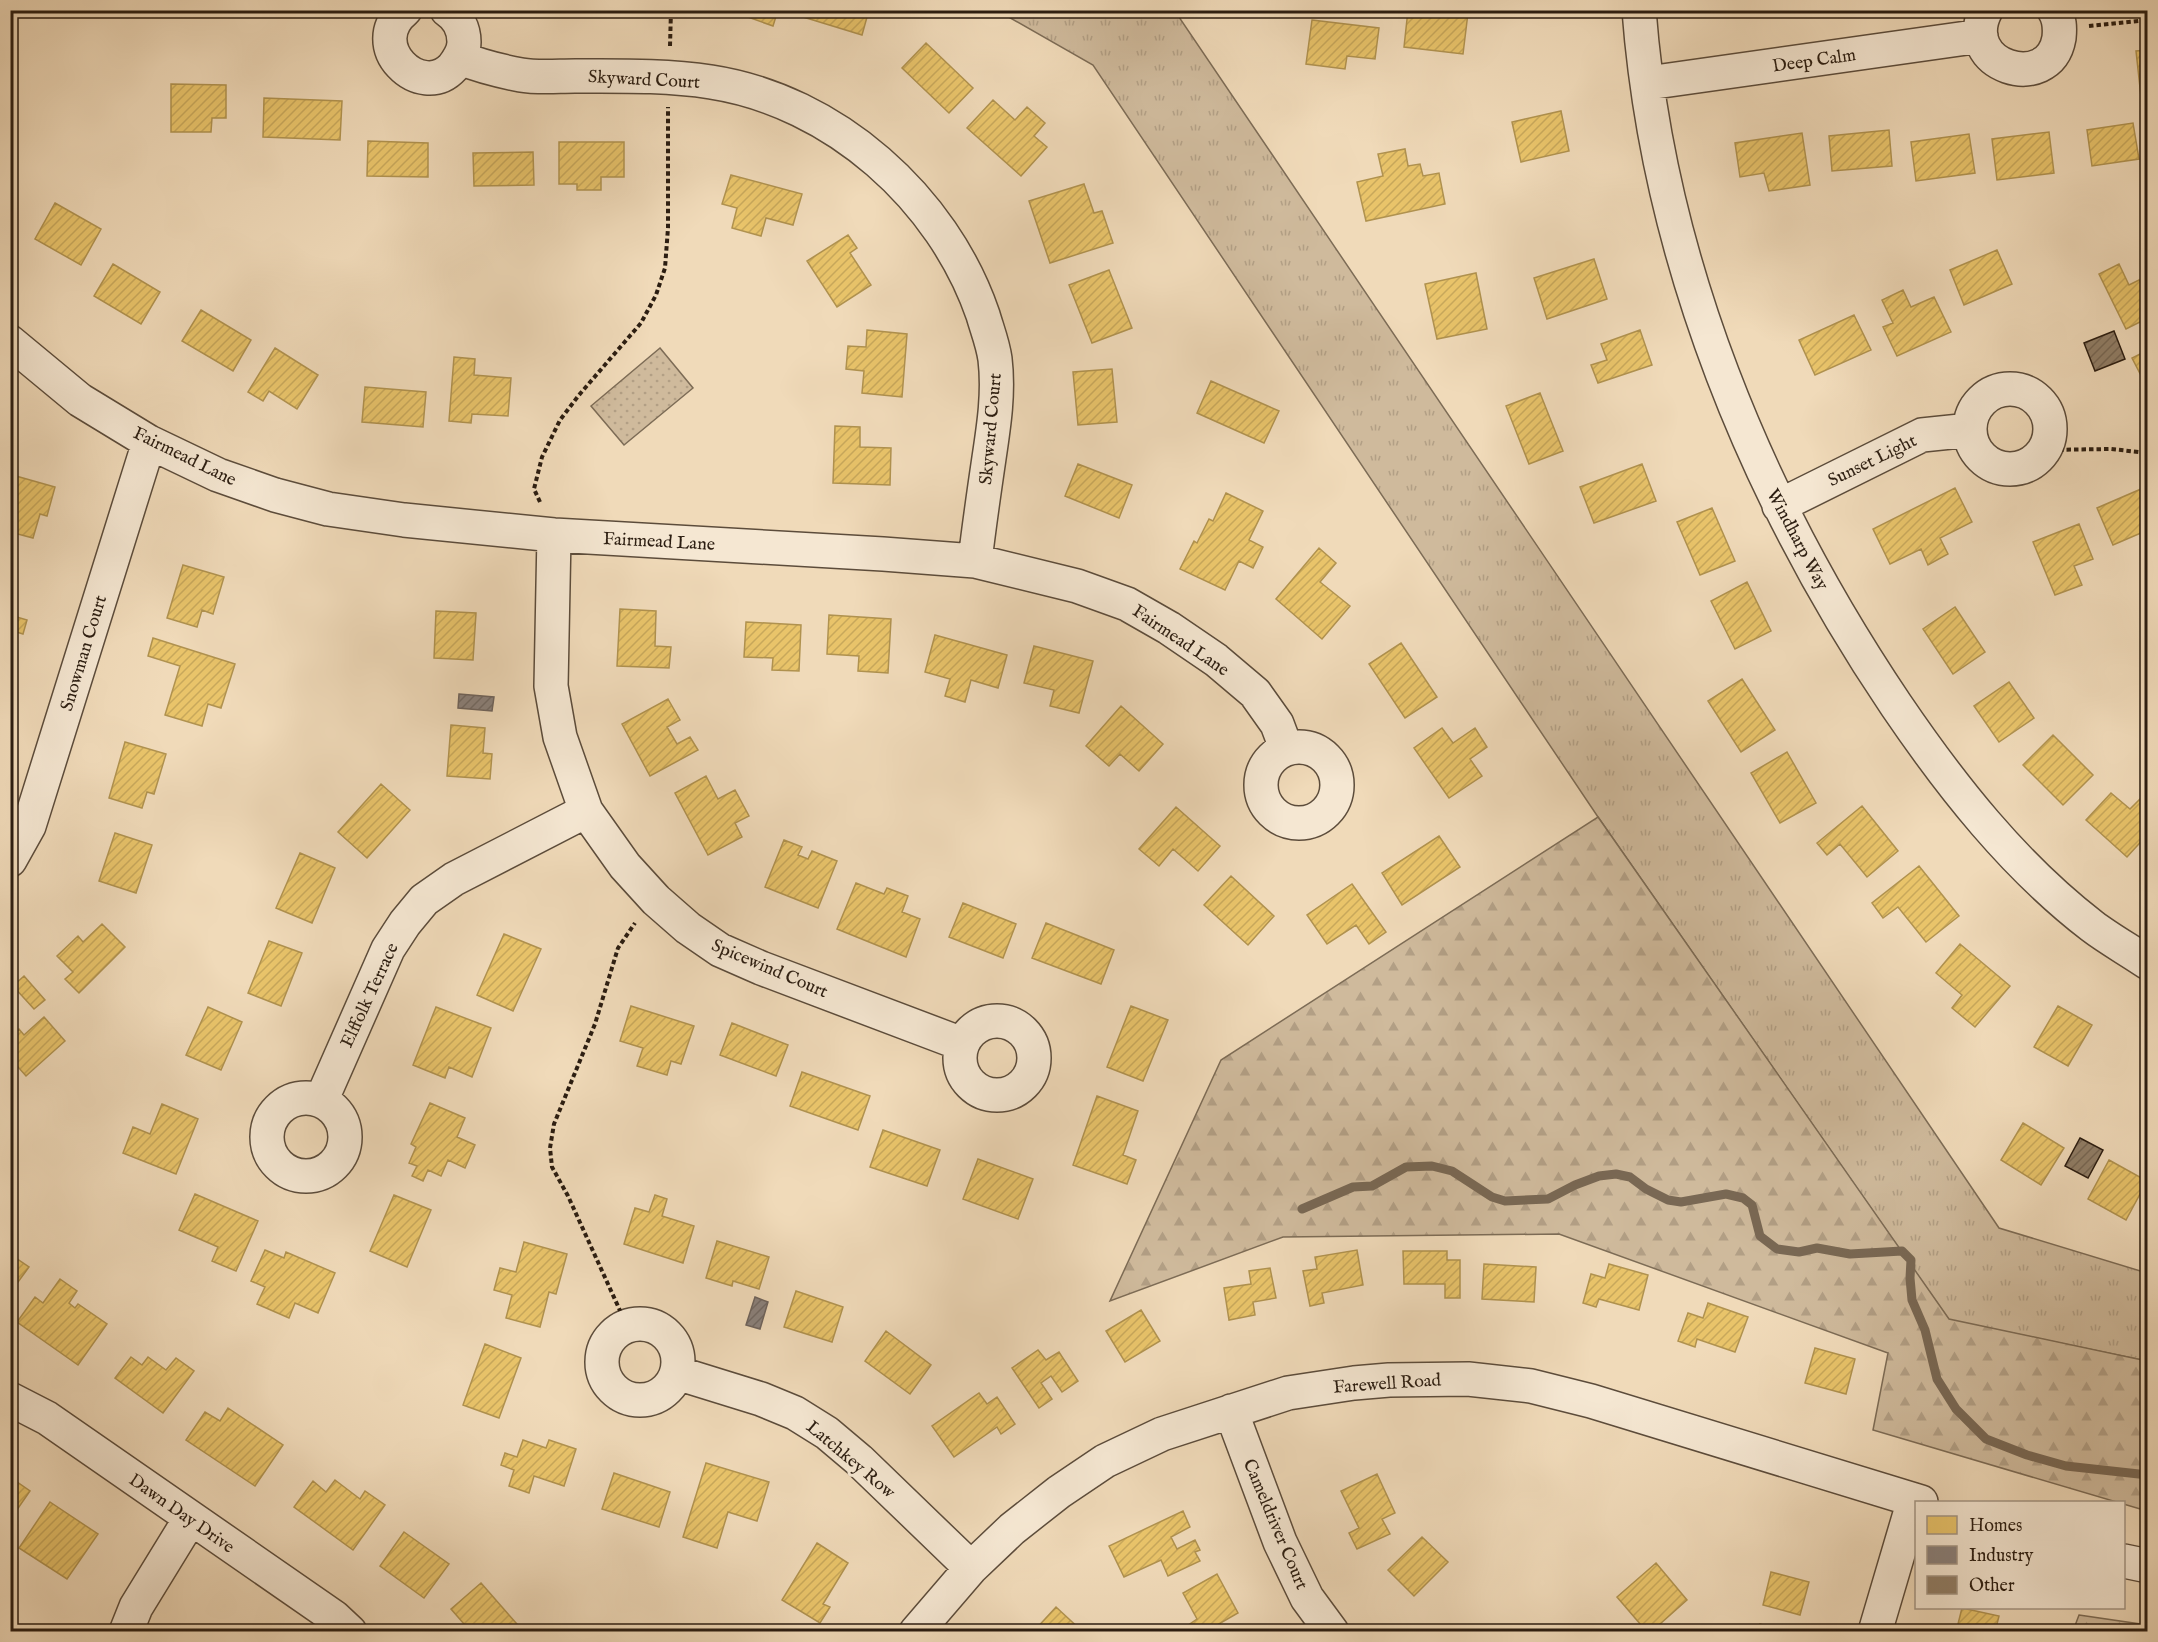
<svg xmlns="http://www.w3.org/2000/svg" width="2158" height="1642" font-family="'IM FELL English',serif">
<defs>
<pattern id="grass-tufts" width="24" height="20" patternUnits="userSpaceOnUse" patternTransform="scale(1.5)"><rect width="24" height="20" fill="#cfba9c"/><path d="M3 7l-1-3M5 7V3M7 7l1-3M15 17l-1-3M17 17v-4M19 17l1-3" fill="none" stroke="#b29f85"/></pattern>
<pattern id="forest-firs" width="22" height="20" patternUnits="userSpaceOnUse" patternTransform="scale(1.5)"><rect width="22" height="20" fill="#cfba9c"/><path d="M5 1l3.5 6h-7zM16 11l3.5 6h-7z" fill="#b29f85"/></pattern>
<pattern id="park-dots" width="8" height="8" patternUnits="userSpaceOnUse" patternTransform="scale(1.5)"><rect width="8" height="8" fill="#cfba9c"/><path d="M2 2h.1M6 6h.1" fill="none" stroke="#b29f85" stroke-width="1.8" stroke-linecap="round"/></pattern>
<pattern id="homes-hatch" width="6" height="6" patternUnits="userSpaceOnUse" patternTransform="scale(1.5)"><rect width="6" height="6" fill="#e9c46a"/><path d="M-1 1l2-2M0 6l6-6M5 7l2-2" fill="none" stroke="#c8a85b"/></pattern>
<pattern id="industry-hatch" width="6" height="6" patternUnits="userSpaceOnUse" patternTransform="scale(1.5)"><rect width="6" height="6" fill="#8a817c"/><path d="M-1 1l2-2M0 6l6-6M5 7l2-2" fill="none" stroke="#716964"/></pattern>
<pattern id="building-hatch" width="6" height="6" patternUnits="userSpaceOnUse" patternTransform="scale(1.5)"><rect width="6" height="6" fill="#917f68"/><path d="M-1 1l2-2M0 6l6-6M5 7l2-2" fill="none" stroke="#776754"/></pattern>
</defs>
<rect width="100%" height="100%" fill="#f0dab9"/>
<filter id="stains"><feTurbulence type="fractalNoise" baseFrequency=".00333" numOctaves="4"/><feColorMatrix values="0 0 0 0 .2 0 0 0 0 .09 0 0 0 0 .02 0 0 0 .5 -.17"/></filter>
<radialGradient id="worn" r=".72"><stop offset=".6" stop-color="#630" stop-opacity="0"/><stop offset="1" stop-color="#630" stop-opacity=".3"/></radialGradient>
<!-- grass -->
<path fill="url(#grass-tufts)" stroke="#7d6c56" stroke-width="1.5" d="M1168,10L1179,17L1999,1228L2147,1273V1361L1949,1320L1598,817L1093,65L998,11Z"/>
<!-- forest -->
<path fill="url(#forest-firs)" stroke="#7d6c56" stroke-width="1.5" d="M1598,817L1949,1319L2147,1361V1511L1873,1430L1888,1353L1559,1234L1283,1237L1110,1301L1221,1060Z
M2079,1615L2147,1625V1631H2073Z"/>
<!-- park -->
<path fill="url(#park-dots)" stroke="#7d6c56" stroke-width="1.5" d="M660,348L693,388L624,445L591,406Z"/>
<!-- homes -->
<path fill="url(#homes-hatch)" stroke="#b0924f" stroke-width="1.5" d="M728,10H778L773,26Z
M805,10H869L862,35L803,17Z
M1408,10H1442L1468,13L1463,54L1404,47Z
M1312,20L1379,28L1375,59L1347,56L1345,69L1306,64Z
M926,43L973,88L949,113L902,68Z
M2148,50V106H2142L2136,51Z
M171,84L226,85V118H212L211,132H171Z
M264,98L342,101L340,140L263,137Z
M993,100L1015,120L1027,107L1045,123L1034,136L1047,147L1021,176L967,128Z
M1561,111L1569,151L1521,162L1512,122Z
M2133,123L2139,159L2092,166L2087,130Z
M1889,130L1892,166L1832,171L1829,136Z
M2049,132L2054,173L1997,180L1992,139Z
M1802,133L1810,185L1769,191L1764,173L1740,177L1735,143Z
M1969,134L1975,173L1916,181L1911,142Z
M368,141L428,143V177L367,176Z
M559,142H624V177H601V190H577V184H559Z
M1405,149L1408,166L1420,164L1423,176L1439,173L1445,204L1366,221L1357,182L1383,176L1378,154Z
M533,152L534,185L474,186L473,153Z
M731,175L802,194L793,225L766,218L761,236L732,228L737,208L722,204Z
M1084,184L1094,213L1102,211L1113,243L1050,263L1029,201Z
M55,203L101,229L81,265L35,239Z
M848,235L857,248L850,253L871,285L837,307L807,261Z
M1997,250L2012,284L1964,305L1950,270Z
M1594,259L1607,299L1547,319L1534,278Z
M113,264L160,292L141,324L94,296Z
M2119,264L2129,285L2141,279L2148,291V318L2126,329L2099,274Z
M1109,270L1132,328L1092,343L1069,285Z
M1476,273L1487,329L1437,339L1425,284Z
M1903,290L1911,307L1934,297L1951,332L1897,356L1883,327L1893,323L1882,300Z
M201,310L251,340L233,371L182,341Z
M1854,315L1871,350L1815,375L1799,340Z
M867,330L907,334L902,397L862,393L864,371L846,369L848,346L866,347Z
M1640,330L1652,365L1598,383L1591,365L1607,360L1601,344Z
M275,348L318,375L297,409L269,391L263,401L248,392Z
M2148,350V389L2132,358Z
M454,357L475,359L474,375L511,378L508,416L472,414L471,423L449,421Z
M1112,369L1117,422L1078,425L1073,372Z
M1211,381L1279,411L1264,443L1197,413Z
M365,387L426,392L423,427L362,422Z
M1540,393L1563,451L1529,464L1506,406Z
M835,426L860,427V447L891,448L890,485L833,483Z
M1078,464L1132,485L1119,518L1065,496Z
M1642,464L1656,501L1594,523L1580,487Z
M16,476L55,487L47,516L40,514L33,538L10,532V496Z
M2148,486V530L2113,545L2097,508Z
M1955,488L1972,522L1940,538L1948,554L1928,565L1921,549L1890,564L1873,529Z
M1226,493L1263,511L1249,540L1263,547L1253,568L1239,561L1225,590L1180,569L1194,541L1197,543L1209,519L1213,521Z
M1712,508L1735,561L1700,575L1677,522Z
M2079,524L2093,559L2074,566L2082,585L2055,595L2033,542Z
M1319,548L1336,563L1320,582L1350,606L1322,639L1276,599Z
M183,565L224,577L213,614L202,610L197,627L167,618Z
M1747,582L1771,631L1735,649L1711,601Z
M1955,607L1985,652L1953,674L1923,629Z
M620,609L656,611L655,646L671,647L669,668L617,666Z
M436,611L476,613L473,660L434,658Z
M10,615L27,620L23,634L10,630Z
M829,615L891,619L888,673L858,671L859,656L827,654Z
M746,622L801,625L799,671L772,670L773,658L744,657Z
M935,635L1007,655L998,688L971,680L965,702L945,696L950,679L925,672Z
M153,638L235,664L221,708L208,704L202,726L165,715L180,666L148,656Z
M1401,643L1437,697L1405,718L1369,664Z
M1034,646L1093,661L1079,713L1050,706L1054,690L1024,683Z
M1742,679L1775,730L1741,752L1708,701Z
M2009,682L2034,718L1999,742L1974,706Z
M668,699L680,720L667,727L677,744L690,737L698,750L650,776L622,724Z
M1121,706L1163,744L1139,771L1120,754L1109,766L1086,746Z
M451,725L485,728L483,753L492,754L490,779L447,776Z
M1442,728L1453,743L1475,728L1487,747L1470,759L1482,776L1449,798L1414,748Z
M2053,735L2093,775L2063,805L2023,765Z
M125,742L166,754L154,794L147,792L142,808L109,798Z
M1787,752L1816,803L1780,823L1751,773Z
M706,776L718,799L735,790L749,816L735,823L742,837L708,855L675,793Z
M381,784L410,810L367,858L338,832Z
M2111,793L2130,809L2141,798L2148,804V811L2142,817L2148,822V834L2127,857L2086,820Z
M1862,806L1898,851L1867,877L1840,844L1827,855L1817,843Z
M1176,807L1220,846L1198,871L1173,849L1159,866L1139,849Z
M115,833L152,845L136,893L99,881Z
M1439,836L1460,867L1402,905L1382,873Z
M784,840L802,847L798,855L808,859L812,851L837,861L818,908L765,887Z
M300,853L335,868L312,923L276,908Z
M1919,866L1959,916L1926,942L1898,907L1883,918L1872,903Z
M1231,876L1274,916L1248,945L1204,905Z
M856,883L884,894L887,888L908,896L902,912L920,919L906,957L837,929Z
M1352,884L1386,932L1369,944L1356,925L1327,944L1307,915Z
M963,903L1016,924L1003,958L949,937Z
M1046,923L1114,950L1101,984L1032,958Z
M102,924L125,947L79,993L65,979L73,972L57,956L78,936L83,942Z
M504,934L541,949L513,1011L477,995Z
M269,941L302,953L281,1006L248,993Z
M1960,944L2010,986L1975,1027L1952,1008L1962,995L1936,973Z
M24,976L45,1000L34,1009L13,986Z
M631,1006L694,1026L681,1064L671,1061L667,1075L637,1066L643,1048L620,1041Z
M1131,1006L1168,1020L1143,1081L1107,1067Z
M2058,1006L2092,1025L2068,1066L2034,1047Z
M208,1007L242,1022L221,1070L186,1055Z
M436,1007L491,1028L472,1077L449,1067L445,1078L413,1065Z
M44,1017L65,1041L26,1076L10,1058V1037L19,1029L24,1035Z
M732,1023L788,1045L776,1076L720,1055Z
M802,1072L870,1096L858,1130L790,1106Z
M1097,1096L1138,1111L1123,1155L1136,1160L1127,1184L1073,1165Z
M430,1103L465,1118L457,1137L475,1145L465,1168L448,1160L441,1176L428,1170L423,1181L412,1176L417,1166L409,1163L416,1147L411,1144Z
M162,1104L198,1119L176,1174L123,1153L133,1127L150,1134Z
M2023,1123L2064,1148L2041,1185L2001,1160Z
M883,1130L940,1150L927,1186L870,1167Z
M978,1159L1033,1179L1018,1219L963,1199Z
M2109,1160L2147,1181L2126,1220L2088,1199Z
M195,1194L258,1221L236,1271L212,1261L218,1247L179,1230Z
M394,1195L431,1210L407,1267L370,1251Z
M655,1195L667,1199L662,1216L694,1226L683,1263L624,1244L635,1208L649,1212Z
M717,1241L769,1257L759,1289L733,1281L732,1286L706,1278Z
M524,1242L567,1254L556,1294L549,1292L540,1327L506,1318L512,1295L494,1290L500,1268L516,1272Z
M265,1250L284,1258L286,1252L335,1273L318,1313L295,1303L289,1318L257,1304L265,1287L251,1281Z
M1357,1250L1363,1285L1322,1293L1324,1303L1310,1306L1303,1271L1317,1269L1315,1257Z
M1403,1251H1447V1260H1460V1298H1445V1284H1404Z
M10,1254L29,1267L10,1293Z
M1484,1264L1536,1267L1534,1302L1482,1299Z
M1609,1264L1648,1275L1639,1310L1599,1299L1596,1307L1583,1303L1591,1274L1605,1278Z
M1270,1268L1276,1298L1253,1302L1255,1315L1229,1320L1224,1288L1251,1284L1249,1271Z
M60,1279L77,1291L69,1303L75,1308L78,1304L107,1324L78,1365L17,1322L35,1297L43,1303Z
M796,1291L843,1307L832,1342L784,1327Z
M1708,1303L1748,1317L1735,1352L1697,1339L1695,1347L1678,1341L1688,1313L1703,1318Z
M1141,1310L1160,1341L1125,1362L1106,1331Z
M886,1331L931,1365L910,1394L865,1361Z
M485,1344L521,1358L499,1418L463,1405Z
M1815,1348L1855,1359L1846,1394L1805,1383Z
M1038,1350L1046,1360L1059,1352L1078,1381L1062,1392L1051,1376L1041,1383L1052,1399L1039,1408L1012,1368Z
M131,1357L142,1365L148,1357L166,1370L176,1358L194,1371L163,1413L115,1378Z
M979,1393L987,1404L997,1397L1015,1424L1001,1434L997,1427L954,1457L932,1426Z
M228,1408L283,1445L255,1486L186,1440L205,1412L220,1421Z
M523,1440L546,1448L549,1440L576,1449L564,1486L534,1476L529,1493L509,1486L514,1470L501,1465L505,1453L517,1457Z
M706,1463L769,1482L757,1521L728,1512L717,1548L683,1537Z
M614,1473L670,1492L659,1527L602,1509Z
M1377,1474L1395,1513L1382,1519L1390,1534L1357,1549L1349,1533L1359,1528L1341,1491Z
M10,1477L30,1491L12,1517L10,1516Z
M335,1480L360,1499L365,1491L385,1505L353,1550L294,1507L313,1481L326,1492Z
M50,1502L98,1534L67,1579L19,1548Z
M1183,1511L1190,1527L1171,1537L1177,1549L1195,1540L1200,1550L1195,1552L1200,1561L1168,1576L1161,1560L1124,1577L1109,1546Z
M404,1532L449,1564L424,1598L380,1566Z
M1422,1537L1448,1562L1414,1596L1388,1570Z
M817,1543L848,1563L823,1604L830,1607L820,1623L782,1600Z
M1656,1563L1687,1600L1651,1632H1647L1617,1597Z
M1771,1572L1809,1582L1800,1615L1763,1605Z
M1217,1574L1238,1613L1205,1632H1178L1197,1619L1183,1593Z
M481,1583L524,1632H471L451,1609Z
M1056,1607L1083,1632H1033Z
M1962,1608L1999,1616L1995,1632H1956Z
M1760,1624L1787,1632H1759Z"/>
<!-- industry -->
<path fill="url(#industry-hatch)" stroke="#6e635c" stroke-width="1.5" d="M459,694L494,697L492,711L458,708Z
M755,1297L768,1302L760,1329L746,1325Z"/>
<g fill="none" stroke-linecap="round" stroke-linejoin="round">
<!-- stream -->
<path stroke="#796854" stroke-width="9" d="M1302,1209L1353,1187L1372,1186L1406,1167L1432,1166L1452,1171L1492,1197L1505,1201L1548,1199L1575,1185L1599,1176L1616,1174L1630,1177L1646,1189L1668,1200L1681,1202L1726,1194L1743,1198L1752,1205L1760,1236L1777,1249L1799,1252L1817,1248L1850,1254L1902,1251L1911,1260L1910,1278L1912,1300L1925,1330L1937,1379L1956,1409L1986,1439L2027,1455L2066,1466L2148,1475"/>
</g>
<!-- building -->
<path fill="url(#building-hatch)" stroke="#2b1d11" stroke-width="1.5" d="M2114,331L2125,359L2095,371L2084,343Z
M2080,1138L2103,1150L2088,1178L2065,1166Z"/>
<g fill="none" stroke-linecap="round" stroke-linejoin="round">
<defs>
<path id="minor" d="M405,10C362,45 421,102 453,67C459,59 464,52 464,42C464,29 458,17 447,10
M1639,10C1658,260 1757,499 1896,705C1951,786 2014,866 2092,926C2109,939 2129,950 2148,963
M1986,10C1957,66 2049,95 2059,38C2060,28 2060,19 2054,10
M460,58C480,66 500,71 521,75C538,78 558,76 575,76C621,76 666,75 711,82C834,101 943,198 983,315C987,329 993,344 995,359C999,392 994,425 989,458C984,492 979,526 975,561
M1648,83L1981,36
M10,342L80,400L149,442L218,475L275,495L328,509L404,520L554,535L883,554L975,561L1077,586L1127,604L1169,628L1216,660L1255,693L1277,724L1286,748
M1970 429a40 40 0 1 1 80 0a40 40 0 1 1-80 0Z
M1779,506L1922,435L1970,430
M554,535L551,686L560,737L586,811L625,866L656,900L688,928L720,950L761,968L962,1044
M1261 785a38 38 0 1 1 76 0a38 38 0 1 1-76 0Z
M10,860L29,826L149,442
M960 1058a37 37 0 1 1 74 0a37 37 0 1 1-74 0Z
M267 1137a39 39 0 1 1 78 0a39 39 0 1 1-78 0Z
M321,1101L388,949L405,923L424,900L454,879L586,811
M602 1362a38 38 0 1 1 76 0a38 38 0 1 1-76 0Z
M677,1373L761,1399L795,1413L827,1433L859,1460L971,1568
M10,1399L47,1418L334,1617L350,1632
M1231,1411L1280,1542L1307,1598L1332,1632
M2124,1561L2148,1566
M126,1632L136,1607L190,1519
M916,1632L971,1568L1012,1529L1059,1492L1105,1461L1162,1434L1288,1393L1354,1383L1389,1380L1468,1379L1531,1386L1591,1401L1921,1502
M1875,1632L1914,1500"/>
</defs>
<!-- minor casing -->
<use href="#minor" stroke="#5c4c3b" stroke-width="36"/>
<!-- path -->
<path stroke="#2b1d11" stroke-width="4" stroke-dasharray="4.5 3" stroke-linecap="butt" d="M2089,26L2148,20
M670,46L671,10
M2044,450L2111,449L2148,453
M540,502L534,489L542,457L560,420L579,395L641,323L656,295L665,268L668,228V107
M627,1326L568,1196L552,1167L550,1148L554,1124L595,1024L618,948L635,923"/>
<!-- minor -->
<use href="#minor" stroke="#f5e7d2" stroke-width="33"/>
</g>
<g text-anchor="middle" stroke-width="6" stroke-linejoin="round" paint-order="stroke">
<!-- street labels -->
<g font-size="18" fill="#2b1d11" stroke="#f5e7d2">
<text transform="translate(1814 60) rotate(-8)" y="6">Deep Calm</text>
<text transform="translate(644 79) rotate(3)" y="6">Skyward Court</text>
<text transform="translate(990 429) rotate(-85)" y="6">Skyward Court</text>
<text transform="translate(185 456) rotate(26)" y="6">Fairmead Lane</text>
<text transform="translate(1872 460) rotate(-26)" y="6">Sunset Light</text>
<text transform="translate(1798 539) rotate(62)" y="6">Windharp Way</text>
<text transform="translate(659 541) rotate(3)" y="6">Fairmead Lane</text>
<text transform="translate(1181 640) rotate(34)" y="6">Fairmead Lane</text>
<text transform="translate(83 653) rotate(-73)" y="6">Snowman Court</text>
<text transform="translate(770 968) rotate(23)" y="6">Spicewind Court</text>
<text transform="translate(369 995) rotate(-65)" y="6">Elffolk Terrace</text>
<text transform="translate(1387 1383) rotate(-4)" y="6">Farewell Road</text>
<text transform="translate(851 1459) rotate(40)" y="6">Latchkey Row</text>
<text transform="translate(182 1513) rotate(35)" y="6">Dawn Day Drive</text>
<text transform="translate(1276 1524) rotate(67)" y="6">Cameldriver Court</text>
</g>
</g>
<!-- margin -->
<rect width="2158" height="1642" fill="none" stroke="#f0dab9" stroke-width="36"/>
<rect x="12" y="12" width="2134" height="1618" fill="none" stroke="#2b1d11" stroke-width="3"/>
<rect x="18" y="18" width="2122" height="1606" fill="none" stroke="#2b1d11" stroke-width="1.5"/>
<!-- legend -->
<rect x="1915" y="1501" width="210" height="108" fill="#f5e7d2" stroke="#a49685" stroke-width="1.5"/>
<rect x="1927" y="1516" width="30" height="18" fill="#e9c46a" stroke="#a49685" stroke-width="1.5"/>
<text x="1969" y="1531" font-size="18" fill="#2b1d11">Homes</text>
<rect x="1927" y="1546" width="30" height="18" fill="#8a817c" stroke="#a49685" stroke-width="1.5"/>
<text x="1969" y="1561" font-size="18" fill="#2b1d11">Industry</text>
<rect x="1927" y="1576" width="30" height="18" fill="#917f68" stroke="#a49685" stroke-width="1.5"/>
<text x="1969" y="1591" font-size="18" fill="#2b1d11">Other</text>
<rect width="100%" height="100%" filter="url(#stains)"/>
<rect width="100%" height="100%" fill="url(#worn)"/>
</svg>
